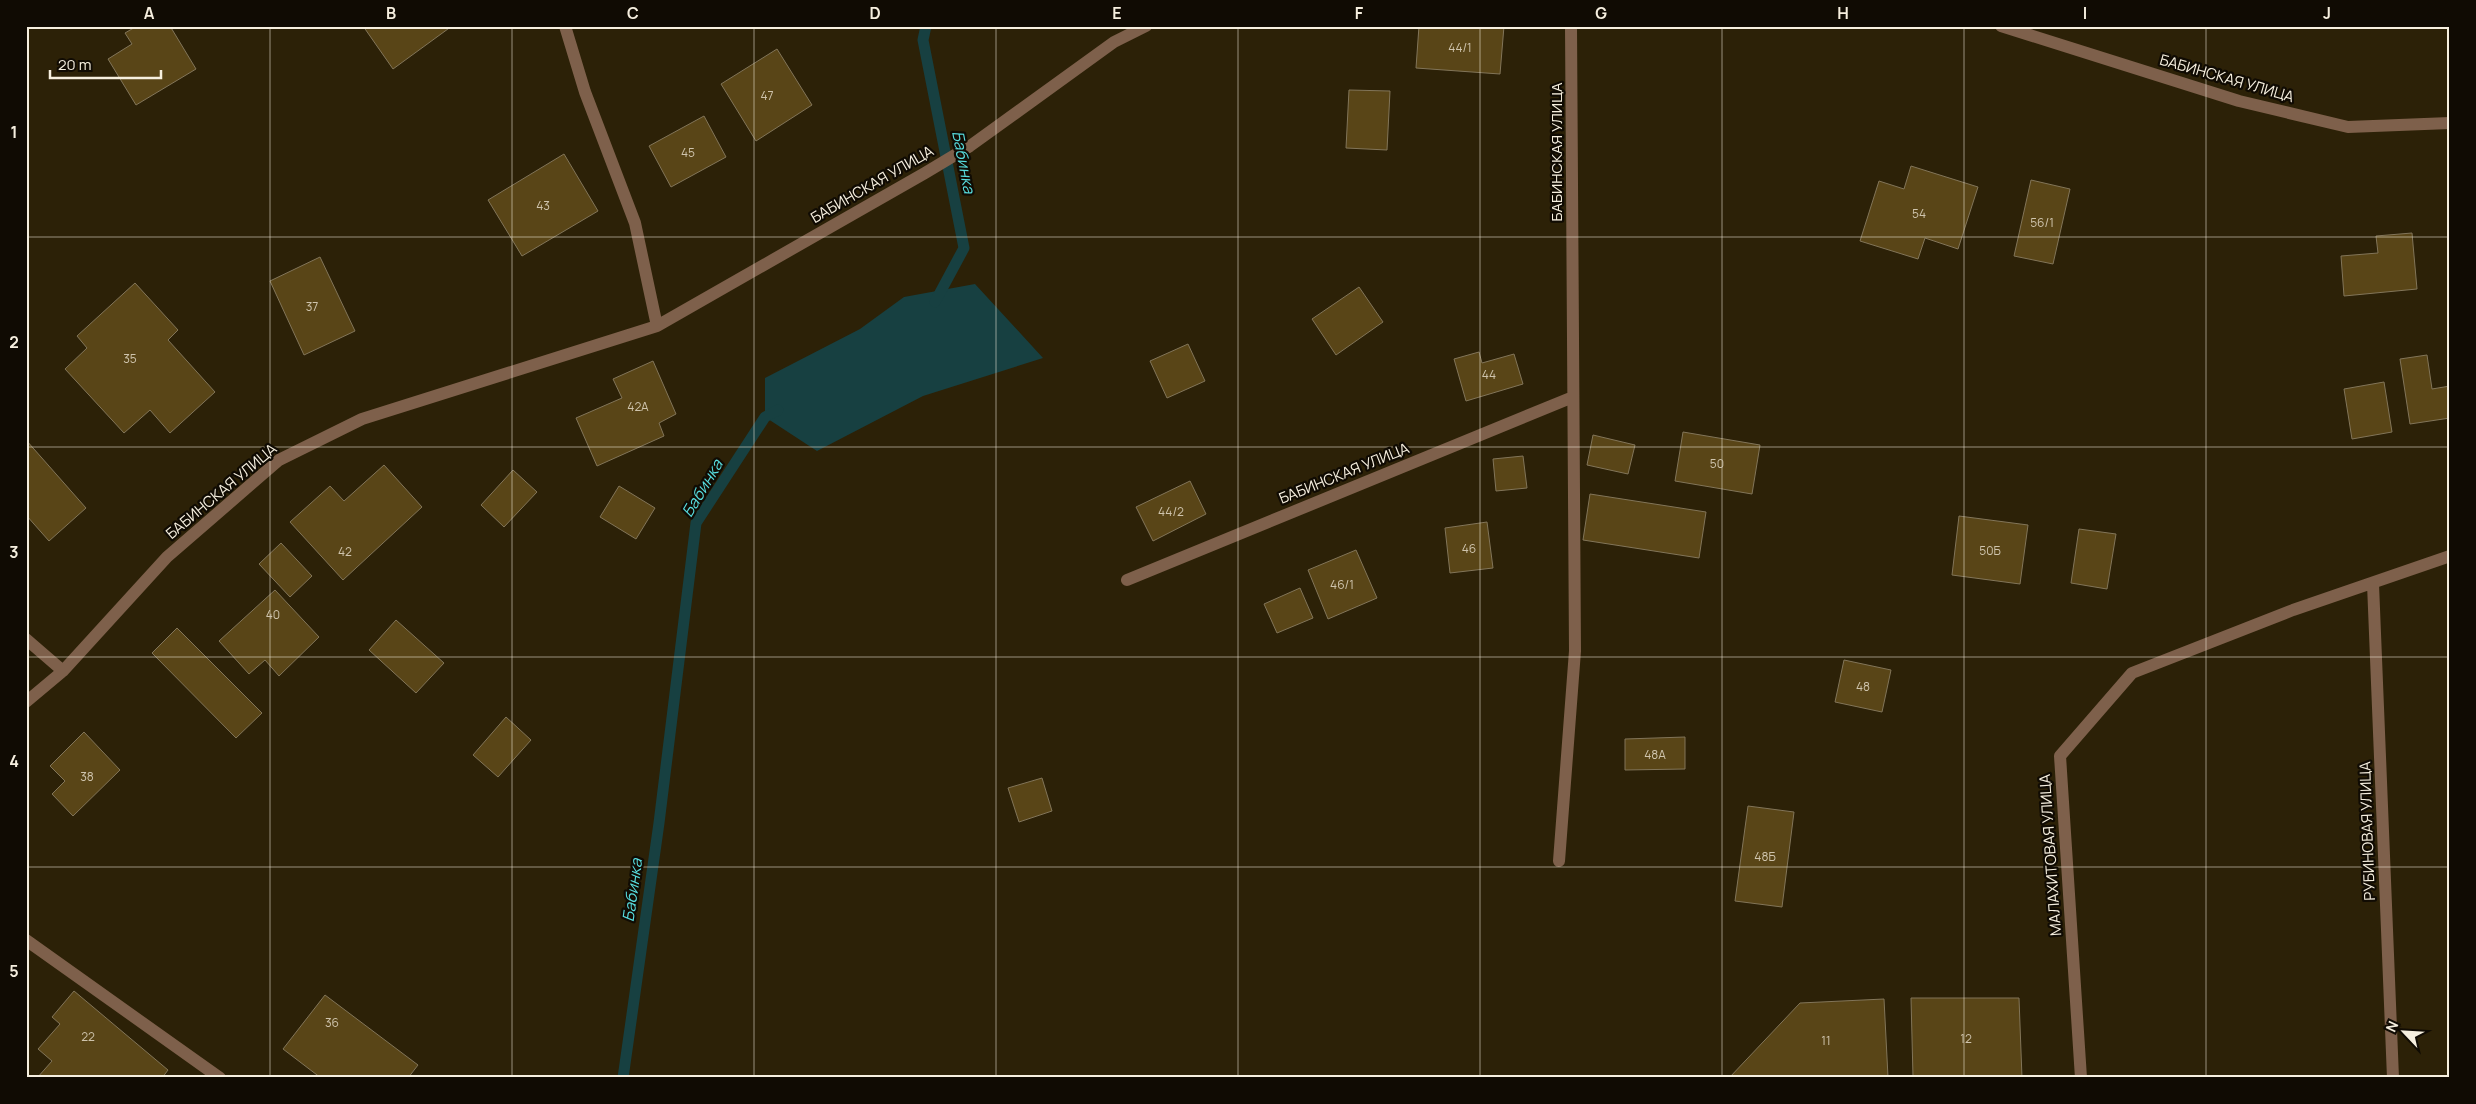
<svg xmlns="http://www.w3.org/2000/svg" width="2476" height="1104" font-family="Manrope,sans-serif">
  <rect width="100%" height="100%" fill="#2c2107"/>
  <path fill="#174041" d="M975 284 1043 358 923 396 817 451 765 417V378L860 329 904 297Z"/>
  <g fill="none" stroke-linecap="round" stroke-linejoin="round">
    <path stroke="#174041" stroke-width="11" d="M926 26 923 40 964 248 935 302
      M623 1078 659 823 696 523 765 417 778 410"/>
  </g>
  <path fill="#594517" stroke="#827559" d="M137 26H170L196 69 136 105 108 59 132 44 125 33Z
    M363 26H452L393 69Z
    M1419 26H1504L1500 74 1416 68Z
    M777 49 812 105 756 141 721 84Z
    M1349 90 1390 91 1387 150 1346 148Z
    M704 116 726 157 671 187 649 146Z
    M564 154 598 211 522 256 488 200Z
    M1911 166 1978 187 1958 249 1925 238 1918 259 1860 241 1879 181 1904 189Z
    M2031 180 2070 189 2053 264 2014 256Z
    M2412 233 2417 289 2344 296 2341 256 2378 253 2376 236Z
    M320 257 355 331 304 355 270 281Z
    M135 283 178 330 168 340 215 392 170 433 150 410 124 433 65 369 87 348 77 336Z
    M1359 287 1383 322 1336 355 1312 319Z
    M1188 344 1205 381 1167 398 1150 361Z
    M1479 352 1482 363 1514 354 1523 384 1466 401 1454 359Z
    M2427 355 2432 389 2450 386V418L2410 424 2400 359Z
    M653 361 676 414 659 423 664 436 597 466 576 418 622 398 613 379Z
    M2384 382 2392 432 2352 439 2344 389Z
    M1683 432 1760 445 1752 494 1675 481Z
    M1593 435 1635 445 1628 474 1587 465Z
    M26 440 86 508 49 541 26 515Z
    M1523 456 1527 488 1496 491 1493 459Z
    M384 465 422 507 343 580 290 522 330 486 344 501Z
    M513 470 537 492 504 527 481 505Z
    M1190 481 1206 514 1153 541 1136 507Z
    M619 486 655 508 636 539 600 517Z
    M1590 494 1706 512 1699 558 1583 540Z
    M1959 516 2028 525 2020 584 1952 575Z
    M1487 522 1493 568 1450 573 1445 528Z
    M2079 529 2116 534 2107 589 2071 583Z
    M281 543 312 576 290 597 259 564Z
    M1356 550 1377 598 1328 619 1308 570Z
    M1300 588 1313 618 1277 633 1264 604Z
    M275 590 319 637 279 676 265 660 249 674 219 641Z
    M396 620 444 663 416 693 369 650Z
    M177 628 262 713 236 738 152 653Z
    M1844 660 1891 670 1882 712 1835 702Z
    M506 717 531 740 498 777 473 755Z
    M84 732 120 770 73 816 52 794 65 781 50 766Z
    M1685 737V769L1625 770V739Z
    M1042 778 1052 811 1019 822 1008 788Z
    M1748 806 1794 812 1782 907 1735 901Z
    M74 991 168 1070 162 1078H37L52 1061 38 1049 60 1024 52 1017Z
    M325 995 418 1065 408 1078H321L283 1049Z
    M1911 998H2019L2022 1078 1913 1077Z
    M1884 999 1888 1077 1729 1078 1800 1003Z"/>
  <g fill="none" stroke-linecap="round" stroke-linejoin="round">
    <path stroke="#7e604b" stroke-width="12" d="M565 26 585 92 635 223 657 326
      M2001 26 2239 101 2348 127 2450 123
      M1127 580 1573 397
      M2373 584 2393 1078
      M26 639 63 671
      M26 702 63 671 167 557 279 460 362 419 657 326 925 173 970 146 1114 42 1146 26
      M1559 861 1575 651 1571 26
      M26 940 220 1078
      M2081 1078 2060 756 2132 673 2293 610 2450 556"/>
  </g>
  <path fill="none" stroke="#f6efdf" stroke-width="1" stroke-opacity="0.55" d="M270 26V1078M512 26V1078M754 26V1078M996 26V1078M1238 26V1078M1480 26V1078M1722 26V1078M1964 26V1078M2206 26V1078M26 237H2450M26 447H2450M26 657H2450M26 867H2450"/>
  <g text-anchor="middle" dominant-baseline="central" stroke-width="4.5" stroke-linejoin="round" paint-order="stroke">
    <g font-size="12" fill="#cfc4ad">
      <text x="1460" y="47">44/1</text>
      <text x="767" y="95">47</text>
      <text x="688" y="152">45</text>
      <text x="543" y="205">43</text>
      <text x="1919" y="213">54</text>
      <text x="2042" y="222">56/1</text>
      <text x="312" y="306">37</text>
      <text x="130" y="358">35</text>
      <text x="1489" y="374">44</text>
      <text x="638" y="406">42А</text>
      <text x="1717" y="463">50</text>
      <text x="1171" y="511">44/2</text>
      <text x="1469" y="548">46</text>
      <text x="1990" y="550">50Б</text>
      <text x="345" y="551">42</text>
      <text x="1342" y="584">46/1</text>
      <text x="273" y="614">40</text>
      <text x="1863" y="686">48</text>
      <text x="1655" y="754">48А</text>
      <text x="87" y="776">38</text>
      <text x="1765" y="856">48Б</text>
      <text x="332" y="1022">36</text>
      <text x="88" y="1036">22</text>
      <text x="1966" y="1038">12</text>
      <text x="1826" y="1040">11</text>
    </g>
    <g font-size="15" fill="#f6efdf" stroke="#100b03">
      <text transform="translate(2227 78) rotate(16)">БАБИНСКАЯ УЛИЦА</text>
      <text transform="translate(1556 152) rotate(-90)">БАБИНСКАЯ УЛИЦА</text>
      <text transform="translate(872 184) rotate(-30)">БАБИНСКАЯ УЛИЦА</text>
      <text transform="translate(1344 473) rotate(-22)">БАБИНСКАЯ УЛИЦА</text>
      <text transform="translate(221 491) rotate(-40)">БАБИНСКАЯ УЛИЦА</text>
      <text transform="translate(2367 831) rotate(-92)">РУБИНОВАЯ УЛИЦА</text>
      <text transform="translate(2050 855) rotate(-94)">МАЛАХИТОВАЯ УЛИЦА</text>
    </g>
    <g font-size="16" font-style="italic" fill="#58dddf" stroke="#100b03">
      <text transform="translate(964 162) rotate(79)">Бабинка</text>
      <text transform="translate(702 488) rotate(-59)">Бабинка</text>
      <text transform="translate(632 890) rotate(-82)">Бабинка</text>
    </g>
  </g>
  <rect width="2476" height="1104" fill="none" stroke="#100b03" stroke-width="55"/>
  <g transform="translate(2404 1032) rotate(295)" stroke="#100b03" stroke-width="4" paint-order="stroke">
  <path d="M0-4L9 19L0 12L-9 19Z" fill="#f6efdf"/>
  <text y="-8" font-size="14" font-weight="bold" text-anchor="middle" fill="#f6efdf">N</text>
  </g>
  <path d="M50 70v8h111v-8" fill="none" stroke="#f6efdf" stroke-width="2.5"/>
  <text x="58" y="70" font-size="15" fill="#f6efdf" stroke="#100b03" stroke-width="4" paint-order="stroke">20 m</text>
  <rect x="28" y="28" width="2420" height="1048" fill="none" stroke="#f6efdf" stroke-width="2"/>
  <g font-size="16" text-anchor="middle" font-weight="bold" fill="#f6efdf">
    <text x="149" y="19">A</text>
    <text x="391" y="19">B</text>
    <text x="633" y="19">C</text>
    <text x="875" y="19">D</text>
    <text x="1117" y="19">E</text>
    <text x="1359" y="19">F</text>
    <text x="1601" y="19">G</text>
    <text x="1843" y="19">H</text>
    <text x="2085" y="19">I</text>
    <text x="2327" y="19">J</text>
    <text x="14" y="138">1</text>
    <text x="14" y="348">2</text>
    <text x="14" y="558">3</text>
    <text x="14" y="767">4</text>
    <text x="14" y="977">5</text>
  </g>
</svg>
